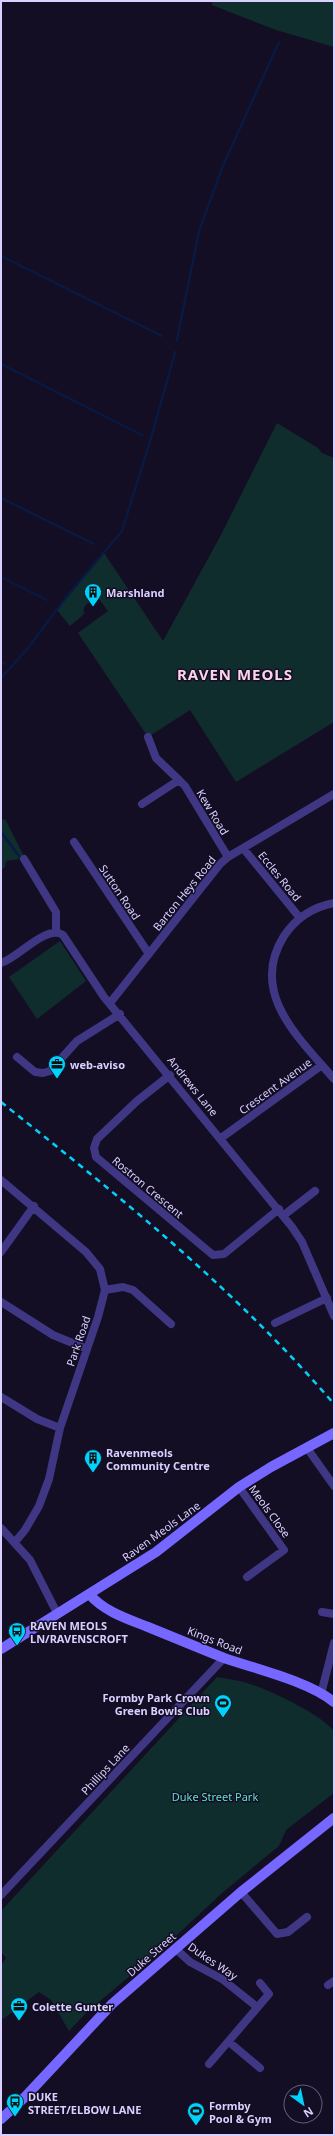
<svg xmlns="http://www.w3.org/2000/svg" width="335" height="2136" font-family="'Noto Sans',sans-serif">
  <rect width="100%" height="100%" fill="#130e24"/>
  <path fill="#102d2e" d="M212 1H334V47L276 30 212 5Z
    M277 423 318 448 322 453 334 458V722L236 782 190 710 148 737 78 633 108 611 98 598C90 602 82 604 84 614L70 626 57 610 104 553 163 641 222 533Z
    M5 819 25 858 6 861 5 867 1 870V820Z
    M60 941 86 981 37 1019 9 977Z
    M217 1677C227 1679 238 1680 247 1683 270 1690 320 1714 334 1731V1793L286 1830 279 1846 222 1893 163 1948 87 2012 69 2031 51 2000 39 1992 3 2019 1 2017V1965L6 1958 1 1952V1911Z"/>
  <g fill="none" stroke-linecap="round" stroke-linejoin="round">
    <path stroke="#081a42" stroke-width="2.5" d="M1 256 162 336
      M177 340 199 231 222 168 279 42
      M1 364 142 435
      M1 498 94 544
      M1 577 47 600
      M1 662 4 663
      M1 678 28 648 67 596 122 531 152 435 175 352
      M1 832 22 860"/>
    <path stroke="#3f3784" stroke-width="8" d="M148 737 156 758 179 780
      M142 804 179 780 185 786 228 857
      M74 842 149 954
      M243 848 300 918
      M24 859 56 912V932
      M334 903C313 907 296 918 284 936 248 993 300 1039 334 1079
      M1 963C18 958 46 924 63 935L104 997 292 1227 302 1242 334 1316
      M110 1003 220 864 228 857 334 794
      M17 1057 35 1072 43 1073 50 1071 77 1041 120 1014
      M170 1075 137 1101 97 1139 94 1148 96 1157 213 1255 224 1254 279 1209
      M221 1138 322 1065
      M1 1180 86 1252 100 1269 105 1290 98 1317 60 1428 49 1479 39 1506 25 1530 15 1542
      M284 1215 315 1191
      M1 1252 34 1206
      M105 1290 123 1287 133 1290 171 1324
      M1 1302 53 1335 87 1349
      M275 1323 327 1298
      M1 1397 37 1419 60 1428
      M307 1448 334 1486
      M239 1487 284 1550 247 1577
      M1 1528 30 1560 57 1613
      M322 1612 334 1614
      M321 1694 334 1643
      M241 1892 277 1934 288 1932 307 1917
      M1 1895 224 1658
      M176 1949 190 1962 222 1979 257 2007
      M328 1985 334 1981
      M229 2042 260 2068
      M209 2064 269 1994 260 1983"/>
    <path stroke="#7567ff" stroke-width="10" d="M90 1595C105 1612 128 1619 148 1627 173 1637 199 1648 224 1658 256 1669 308 1681 334 1702
      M1 1649 156 1552 239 1487 271 1467 334 1433
      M1 2119 25 2097 112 2004 241 1892 334 1818"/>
    <path stroke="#00d3fb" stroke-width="2.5" stroke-dasharray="6 5" stroke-linecap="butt" d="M1 1102C119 1196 235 1289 334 1404"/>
  </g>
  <defs>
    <g id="building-pin" transform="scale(0.9)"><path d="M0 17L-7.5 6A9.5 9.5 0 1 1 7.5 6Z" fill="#00d3fb" stroke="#130e24"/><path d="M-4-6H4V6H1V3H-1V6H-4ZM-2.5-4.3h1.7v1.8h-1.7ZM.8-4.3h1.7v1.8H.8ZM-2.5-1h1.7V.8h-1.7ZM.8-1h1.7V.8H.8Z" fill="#111"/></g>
    <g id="office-pin" transform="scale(0.9)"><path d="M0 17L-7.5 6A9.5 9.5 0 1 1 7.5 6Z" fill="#00d3fb" stroke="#130e24"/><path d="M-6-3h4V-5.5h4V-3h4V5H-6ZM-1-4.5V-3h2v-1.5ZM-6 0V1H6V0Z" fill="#111"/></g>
    <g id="bus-pin" transform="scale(0.9)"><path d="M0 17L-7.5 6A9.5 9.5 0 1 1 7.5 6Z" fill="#00d3fb" stroke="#130e24"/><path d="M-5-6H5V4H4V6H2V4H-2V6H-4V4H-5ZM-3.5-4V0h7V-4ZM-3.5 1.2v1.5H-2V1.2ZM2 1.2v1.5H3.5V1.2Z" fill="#111"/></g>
    <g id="stadium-pin" transform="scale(0.9)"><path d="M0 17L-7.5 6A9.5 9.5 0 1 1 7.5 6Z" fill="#00d3fb" stroke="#130e24"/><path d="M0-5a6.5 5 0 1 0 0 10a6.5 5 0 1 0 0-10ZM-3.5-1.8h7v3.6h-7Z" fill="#111"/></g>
  </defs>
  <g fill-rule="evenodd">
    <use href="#building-pin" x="93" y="592"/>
    <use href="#office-pin" x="57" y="1064"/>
    <use href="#building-pin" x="93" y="1458"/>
    <use href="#bus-pin" x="17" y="1631"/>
    <use href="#stadium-pin" x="223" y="1703"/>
    <use href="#office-pin" x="19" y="2006"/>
    <use href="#bus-pin" x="15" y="2102"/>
    <use href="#stadium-pin" x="196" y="2111"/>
  </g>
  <g text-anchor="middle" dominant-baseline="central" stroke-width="3" stroke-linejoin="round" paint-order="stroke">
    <g font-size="11" font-weight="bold" fill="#d9d0ff" stroke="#130e24" text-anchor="start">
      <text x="106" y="592">Marshland</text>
      <text x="70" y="1064">web-aviso</text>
      <text x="106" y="1452">Ravenmeols<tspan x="106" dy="13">Community Centre</tspan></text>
      <text x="30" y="1625">RAVEN MEOLS<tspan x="30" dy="13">LN/RAVENSCROFT</tspan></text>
      <text x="210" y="1697" text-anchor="end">Formby Park Crown<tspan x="210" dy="13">Green Bowls Club</tspan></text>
      <text x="32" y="2006">Colette Gunter</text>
      <text x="28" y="2096">DUKE<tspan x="28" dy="13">STREET/ELBOW LANE</tspan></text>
      <text x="209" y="2105">Formby<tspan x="209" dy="13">Pool &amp; Gym</tspan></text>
    </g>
    <g font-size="11" fill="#d9d0ff" stroke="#130e24">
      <text transform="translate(213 812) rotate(59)">Kew Road</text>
      <text transform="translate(280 876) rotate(51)">Eccles Road</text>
      <text transform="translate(120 892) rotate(56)">Sutton Road</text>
      <text transform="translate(184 893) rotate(-51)">Barton Heys Road</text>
      <text transform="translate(193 1086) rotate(51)">Andrews Lane</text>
      <text transform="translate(275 1086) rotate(-36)">Crescent Avenue</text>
      <text transform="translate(148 1187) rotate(40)">Rostron Crescent</text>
      <text transform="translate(78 1341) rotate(-71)">Park Road</text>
      <text transform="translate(270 1511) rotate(54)">Meols Close</text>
      <text transform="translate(161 1531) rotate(-36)">Raven Meols Lane</text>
      <text transform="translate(215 1640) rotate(21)">Kings Road</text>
      <text transform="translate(105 1769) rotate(-47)">Phillips Lane</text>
      <text transform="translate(151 1954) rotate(-41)">Duke Street</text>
      <text transform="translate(213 1961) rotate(34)">Dukes Way</text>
    </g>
    <g font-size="11" fill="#59e3c9" stroke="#130e24">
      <text x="215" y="1796">Duke Street Park</text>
    </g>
    <g font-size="15" font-weight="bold" letter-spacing="1" fill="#ffd2ec" stroke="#130e24">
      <text x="235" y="674">RAVEN MEOLS</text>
    </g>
  </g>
  <rect width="335" height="2136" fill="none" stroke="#d9d0ff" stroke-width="4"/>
  <g transform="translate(303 2104) rotate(147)"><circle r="19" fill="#130e24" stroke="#625c7c"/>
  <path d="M0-3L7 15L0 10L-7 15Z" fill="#00d3fb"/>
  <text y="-6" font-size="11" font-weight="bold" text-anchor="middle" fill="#d9d0ff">N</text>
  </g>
</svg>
